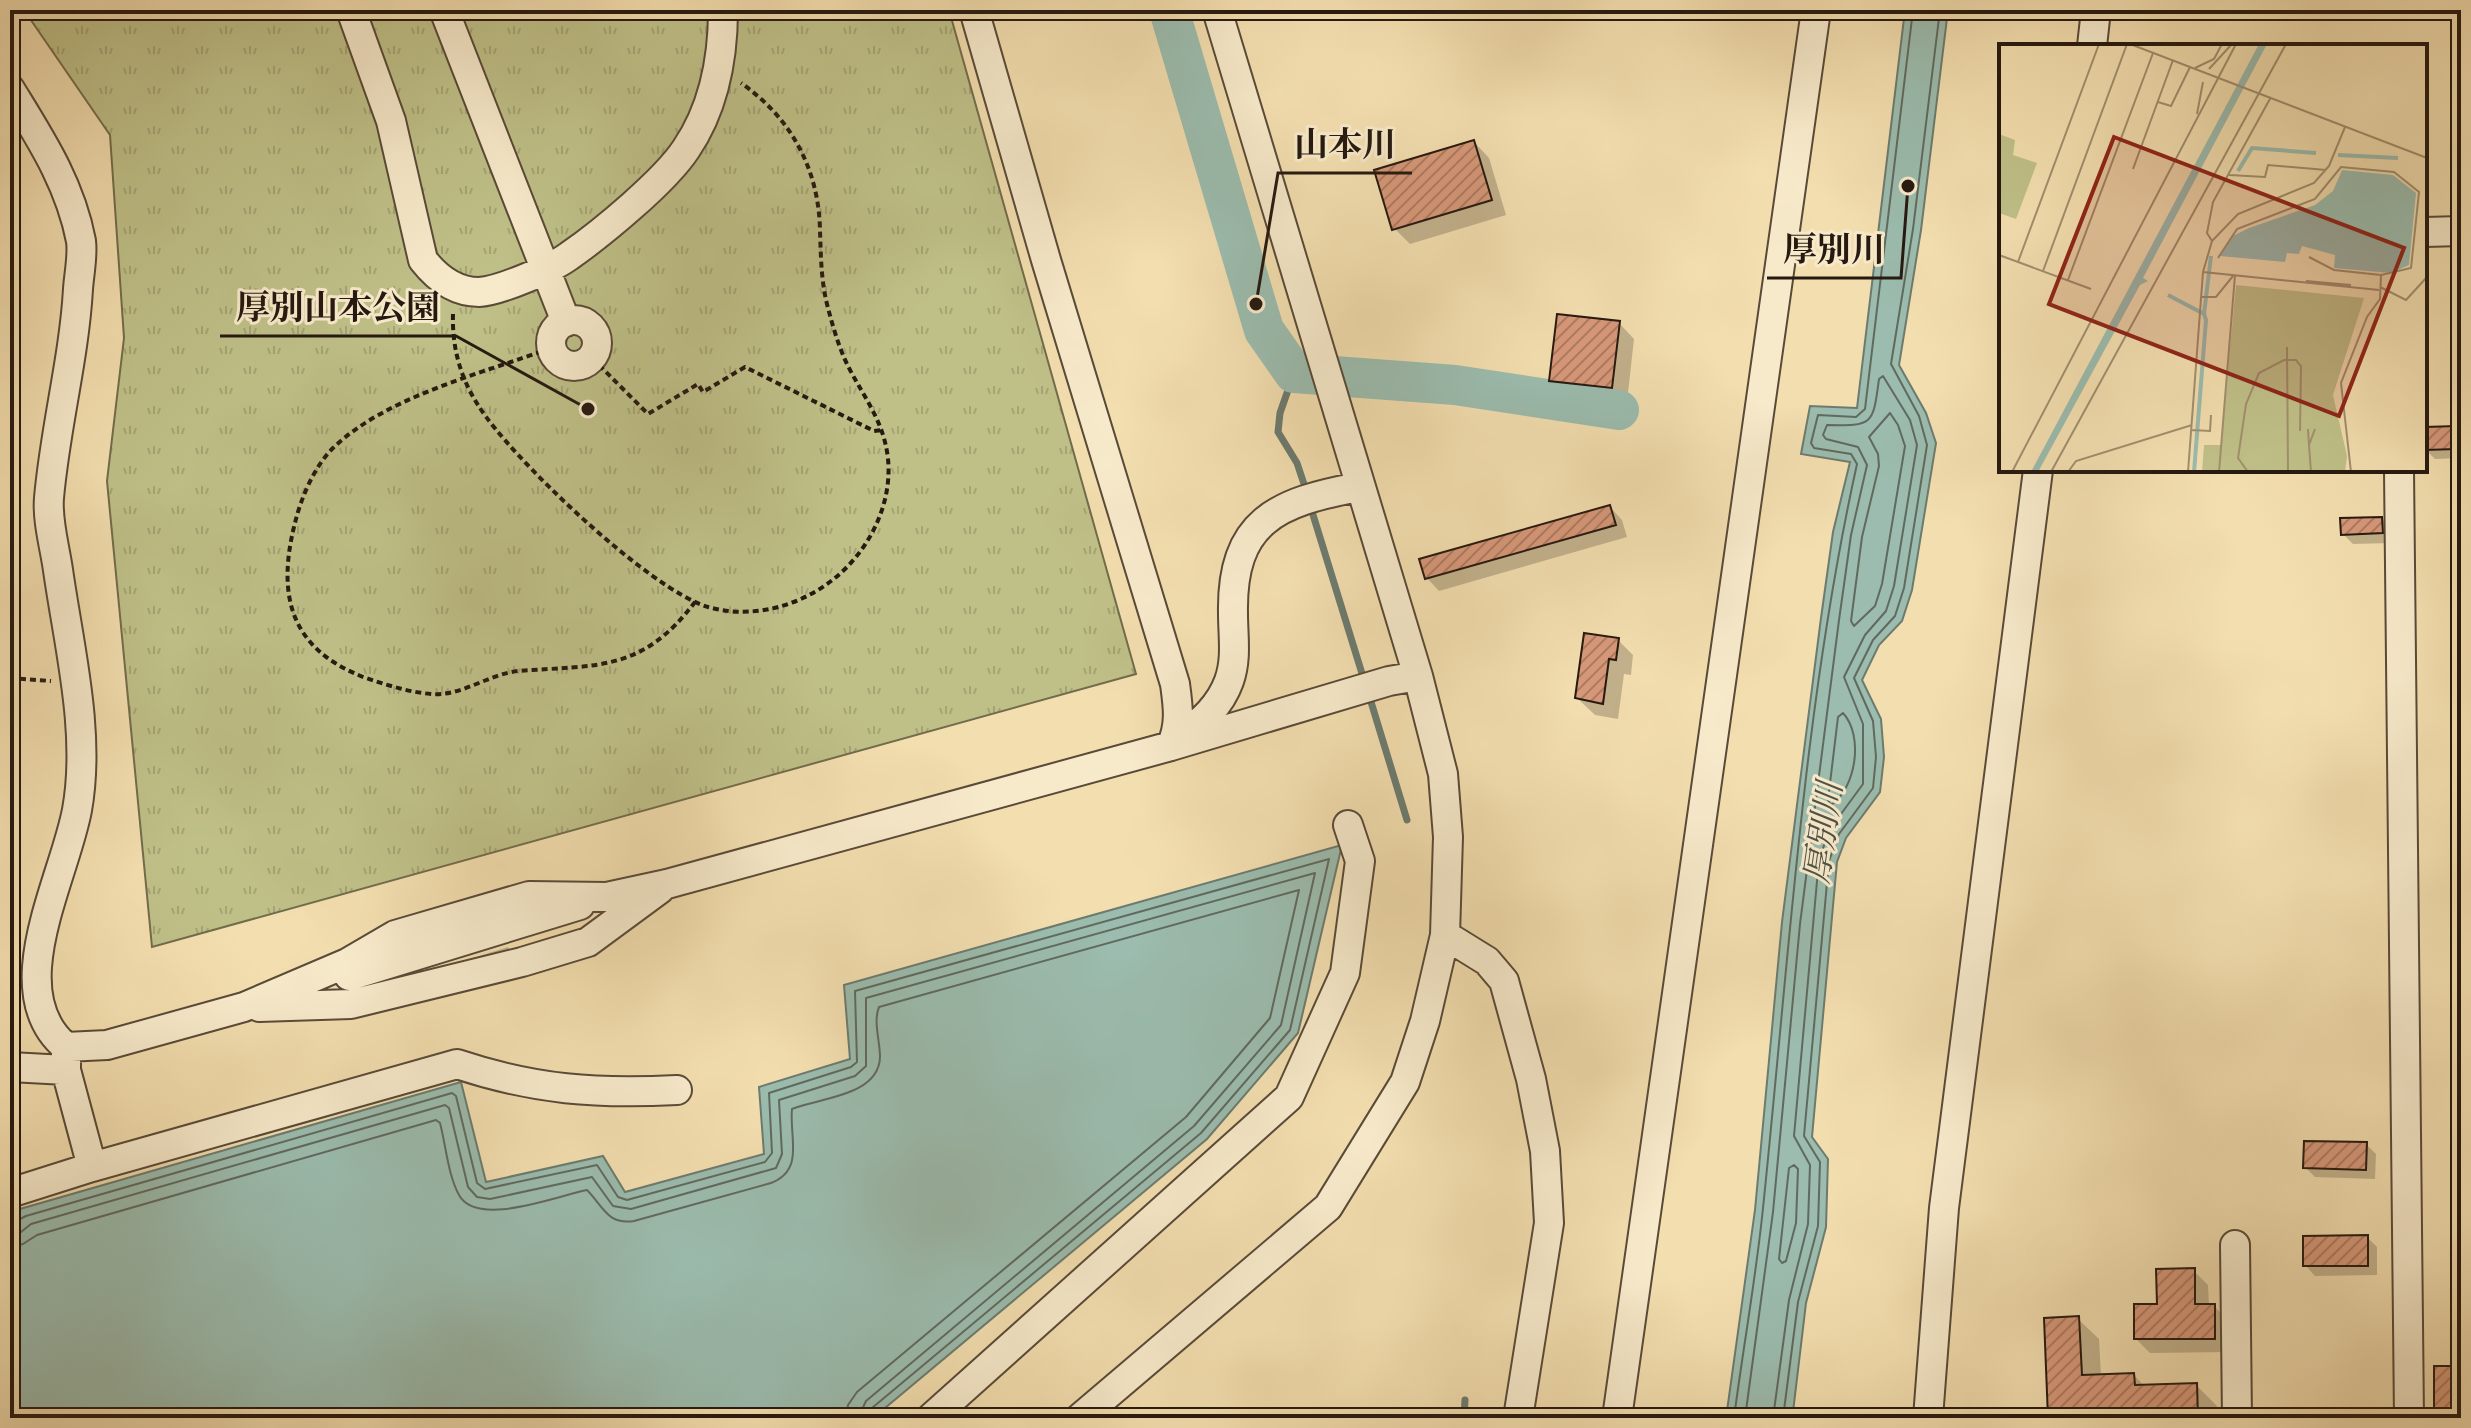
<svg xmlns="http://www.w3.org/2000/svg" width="2471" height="1428" font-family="'IM FELL English','Noto Serif JP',serif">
  <defs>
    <pattern id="park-tufts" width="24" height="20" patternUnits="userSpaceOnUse" patternTransform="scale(2)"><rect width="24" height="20" fill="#bfc088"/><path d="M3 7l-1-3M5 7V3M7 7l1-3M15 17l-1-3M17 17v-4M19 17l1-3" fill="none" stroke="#a4a474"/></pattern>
    <pattern id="building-hatch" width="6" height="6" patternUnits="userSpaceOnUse" patternTransform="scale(2)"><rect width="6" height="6" fill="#d79879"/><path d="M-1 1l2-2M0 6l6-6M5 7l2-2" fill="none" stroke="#ae7b62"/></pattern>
  </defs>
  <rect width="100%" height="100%" fill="#f3deaf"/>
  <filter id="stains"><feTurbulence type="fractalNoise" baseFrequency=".0025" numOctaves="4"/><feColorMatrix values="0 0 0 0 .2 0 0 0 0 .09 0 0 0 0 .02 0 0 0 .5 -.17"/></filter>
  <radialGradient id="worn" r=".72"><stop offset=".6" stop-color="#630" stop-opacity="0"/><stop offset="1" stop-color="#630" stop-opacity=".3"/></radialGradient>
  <path fill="url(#park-tufts)" stroke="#726c4c" stroke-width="2" d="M24 10H949L1136 674 152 947 107 481 124 338 110 135Z"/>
  <path fill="#9bbcae" stroke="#6c7b6f" stroke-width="2" d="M1905 10H1948L1921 230 1899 365 1926 413 1936 443 1912 590 1902 621 1879 645 1862 680 1881 719 1884 757 1880 792 1846 838 1837 862 1812 1137 1828 1159 1826 1227 1806 1303 1793 1412 1789 1418H1726L1755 1210 1782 922 1821 618 1833 532 1850 462 1801 454 1810 406 1857 408Z
    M1342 845 1298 1033 1207 1139 873 1418H10V1219L20 1209 461 1082 486 1182 603 1156 625 1192 764 1154 759 1087 850 1059 844 985Z"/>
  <path fill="#0003" d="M1474 142 1489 158 1506 215 1410 244 1394 228Z
    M1619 323 1634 339 1627 402 1567 396 1551 380Z
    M2455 428 2461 434V458L2435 459 2425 449V429Z
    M1610 507 1622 520 1627 537 1439 591 1427 578Z
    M2382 519 2392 529V543L2353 544 2343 534Z
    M1586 635 1618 640 1633 655 1631 675 1624 674 1618 719 1595 715 1579 700Z
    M508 947 512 952 465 963 463 961Z
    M2366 1144 2376 1154 2375 1179 2315 1177 2305 1167Z
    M2367 1237 2377 1247V1275L2315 1276 2305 1265Z
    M2194 1271 2208 1285 2209 1306H2214L2228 1320V1352L2150 1353 2136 1339Z
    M2457 1282H2461V1317L2456 1312Z
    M2078 1319 2099 1339 2101 1376 2134 1375 2145 1387 2196 1385 2217 1406V1418H2050Z
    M2377 1410 2385 1418H2345V1411Z"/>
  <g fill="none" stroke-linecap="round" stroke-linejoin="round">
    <path stroke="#606a5f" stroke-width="2" d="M1890 413 1898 425 1905 446 1882 584 1875 606 1854 626 1851 621 1862 537 1879 466 1878 454 1869 437Z
      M1843 713C1864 736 1856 788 1831 805L1828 800 1838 717Z
      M1794 1165 1798 1169 1796 1223 1786 1261 1782 1263 1779 1259 1789 1168Z
      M10 1224 26 1216 452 1093 456 1096 477 1183 485 1189 597 1165 618 1197 627 1200 765 1162 772 1153 769 1093 851 1067 857 1062 855 991 1329 859 1290 1030 1201 1133 872 1408 869 1418
      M10 1234 21 1232 31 1224 445 1105 449 1108 468 1187 477 1197 490 1199 592 1177 613 1206 631 1209 776 1168 782 1154 779 1100 855 1076 866 1066V998L1315 873 1281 1025 1194 1126 866 1401 858 1418
      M10 1246 23 1244 37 1235 436 1120 440 1123C446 1146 448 1175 459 1195 477 1228 557 1196 587 1190 603 1206 607 1225 634 1221L771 1183C805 1170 789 1137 792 1109 819 1098 879 1096 880 1057 880 1041 873 1021 879 1007L1299 890 1270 1018 1186 1117 857 1392 848 1405 846 1418
      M1734 1418C1743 1348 1756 1278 1763 1208 1789 960 1803 708 1857 464L1851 454 1814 448 1811 443 1818 415 1856 417 1865 409 1913 10
      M1745 1418 1773 1212 1800 924 1839 620 1851 535 1867 465 1858 447 1826 439 1823 435 1827 425C1873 426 1873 425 1879 379L1883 376 1910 420 1917 445 1894 586 1886 611 1865 635 1844 677 1863 724V784L1830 829 1819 859 1794 1136 1810 1165 1808 1224 1789 1300 1773 1418
      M1783 1418 1798 1302 1818 1226 1820 1162 1804 1136 1829 861 1839 834 1873 788 1876 757 1873 721 1854 678 1873 640 1895 616 1904 588 1927 445 1919 416 1891 364 1913 229 1940 10"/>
    <path stroke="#6c7b6f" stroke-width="7" d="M1294 373 1280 413 1278 432 1297 463 1307 493
      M1310 505 1364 680
      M1368 692 1407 820
      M1464 1418 1465 1400"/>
    <path stroke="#9bbcae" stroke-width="40" d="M1169 10 1264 330 1294 373 1455 385 1619 410"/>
  </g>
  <path fill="url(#building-hatch)" stroke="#261910" stroke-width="2" d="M1474 140 1492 200 1392 230 1374 170Z
    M1557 314 1620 321 1612 388 1549 381Z
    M2456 426V449L2425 450V427Z
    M1610 505 1616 525 1425 579 1419 559Z
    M2382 517 2383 533 2341 535 2340 518Z
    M1584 633 1619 638 1616 660 1609 659 1603 704 1575 698Z
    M2304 1141 2367 1142 2366 1170 2303 1168Z
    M2368 1235V1266H2303V1236Z
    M2195 1268V1304H2215V1339H2134V1304H2157L2156 1269Z
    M2079 1316 2082 1375 2134 1373 2135 1385 2197 1383 2198 1418H2048L2044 1318Z
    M2434 1366H2461V1418H2434Z"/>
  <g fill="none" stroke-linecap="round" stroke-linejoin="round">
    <g stroke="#594a38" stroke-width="32">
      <path id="minor" d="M351 10 391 121 423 260C437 278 456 292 479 292 500 291 553 268 569 256 602 233 665 181 686 149 714 108 723 59 723 10
        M444 10 566 322
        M974 10 1046 260 1175 684C1178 706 1181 725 1171 746
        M2092 46 2096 10
        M10 89C40 138 70 183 81 241 83 256 79 274 78 289 74 359 55 428 49 498 47 521 55 548 58 570 69 647 91 733 77 810 64 880 0 992 66 1047L107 1045 244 1007 347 963 395 935 529 896 607 897 667 884 1171 746 1389 681 1418 676
        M2425 232 2461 231
        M551 343a23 23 0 1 1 46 0a23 23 0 1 1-46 0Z
        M2399 470 2409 1418
        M1182 737C1202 721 1220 706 1229 681 1237 659 1233 636 1233 614 1231 521 1277 502 1359 487
        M1445 935 1487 961 1504 981 1531 1079 1545 1151 1549 1223 1518 1418
        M349 976 580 905
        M259 1007 351 1004 522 962 588 942 660 889
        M10 1067 66 1070
        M92 1167 457 1064C535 1090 596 1094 677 1090
        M10 1193 92 1167 66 1070V1047
        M2235 1245 2237 1418
        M931 1418 1289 1097 1345 973 1360 861 1348 825
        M1080 1418 1328 1207 1405 1082 1425 1021 1445 935 1448 837 1443 774 1418 676 1217 10
        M1617 1418 1816 10
        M1928 1418 1944 1208 2038 470"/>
    </g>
    <path stroke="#261910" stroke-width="4" stroke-dasharray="6 4" stroke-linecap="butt" d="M453 314C452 347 460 377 478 405 510 457 650 590 708 607 757 621 811 603 846 568 874 540 892 499 888 459 884 421 864 398 848 366 839 348 833 327 828 308 821 282 821 258 820 231 819 169 791 118 741 83
      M551 348C481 374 387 396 333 448 314 467 301 498 295 523 276 597 291 650 366 678 387 685 408 692 431 694 460 697 489 674 518 671 598 665 642 672 695 602
      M592 358 648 414 698 384 703 392 745 367 874 431 882 430
      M10 678 51 681"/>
    <use href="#minor" stroke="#f7eacb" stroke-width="28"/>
  </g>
  <g text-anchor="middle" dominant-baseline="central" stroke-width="6" stroke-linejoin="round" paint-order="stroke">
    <g font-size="34" font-style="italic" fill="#4f5247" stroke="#f7eacb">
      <text transform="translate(1825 833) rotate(-82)">厚別川</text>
    </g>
  </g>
  <g transform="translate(1999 44)">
    <rect width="428" height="428" fill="#f3deaf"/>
    <path d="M237 241 365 254 334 351 348 412 346 428H203L205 401H222Z" fill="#bfc088"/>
    <path d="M0 90 16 96 14 111 38 119 17 175 0 169Z" fill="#bfc088"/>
    <path d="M260 0H268L144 234 149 237 141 241 39 428H32ZM343 126 394 131 417 149 410 221 392 229 335 224 336 211 303 202 300 210 288 209 286 218 221 212 234 192 250 184 316 161 334 147Z" fill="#9bbcae"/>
    <path fill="none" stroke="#9bbcae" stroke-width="4" d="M339 111 399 114M239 127 253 104 317 109M169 251 205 270 207 276 195 428M205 270 212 212"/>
    <path fill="none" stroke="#a18f6f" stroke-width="2" d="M131 0 428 114M196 24 215 15 223 0M210 25 233 0M159 58 172 62 191 23M198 70 204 38M134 125 174 16M230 131 266 133 269 121 327 126M213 197 208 189 214 158 272 53M0 211 92 245M310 213 335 226 382 231M219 214 238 185 316 155 342 123 395 128 420 148 412 224 382 231 381 255 368 273 342 339 352 428M19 218 100 0M44 227 128 0M204 228 380 246M69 236 154 9M307 237 352 241M381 243 407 256 428 233M203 253H217L234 232M288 308V303L289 428M309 385 310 401 316 385M193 386 211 387 212 371M310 401 312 428M13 428 237 0M52 428 287 0M69 428 77 417 193 381M189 428 204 228 213 197 239 170 315 139 330 122 346 83M220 428 236 231M249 428 239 414 247 360 260 329 285 316H297L302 322 301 387"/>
    <path fill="#8f2418" fill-opacity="0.15" stroke="#8f2418" stroke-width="4" d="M115 93 405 204 340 372 50 260Z"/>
    <rect width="428" height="428" fill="none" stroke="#261910" stroke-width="4"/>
  </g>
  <path fill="none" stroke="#261910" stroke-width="3" d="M1256 304L1278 173H1412M1908 186L1901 278H1767M588 409L456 336H220"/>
  <g fill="#261910" stroke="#f7eacb" stroke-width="3">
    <circle cx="1256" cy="304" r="8"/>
    <circle cx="1908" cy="186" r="8"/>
    <circle cx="588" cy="409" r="8"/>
  </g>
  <g font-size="34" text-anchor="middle" font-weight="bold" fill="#261910" stroke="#f7eacb" stroke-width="6" stroke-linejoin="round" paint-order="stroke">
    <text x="1345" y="156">山本川</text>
    <text x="1834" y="261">厚別川</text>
    <text x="338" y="319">厚別山本公園</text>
  </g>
  <rect width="2471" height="1428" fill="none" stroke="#f3deaf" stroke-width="40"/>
  <rect x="12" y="12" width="2447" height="1404" fill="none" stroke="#261910" stroke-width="4"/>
  <rect x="20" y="20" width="2431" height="1388" fill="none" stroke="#261910" stroke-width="2"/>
  <rect width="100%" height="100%" filter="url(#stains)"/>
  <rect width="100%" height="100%" fill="url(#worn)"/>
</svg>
